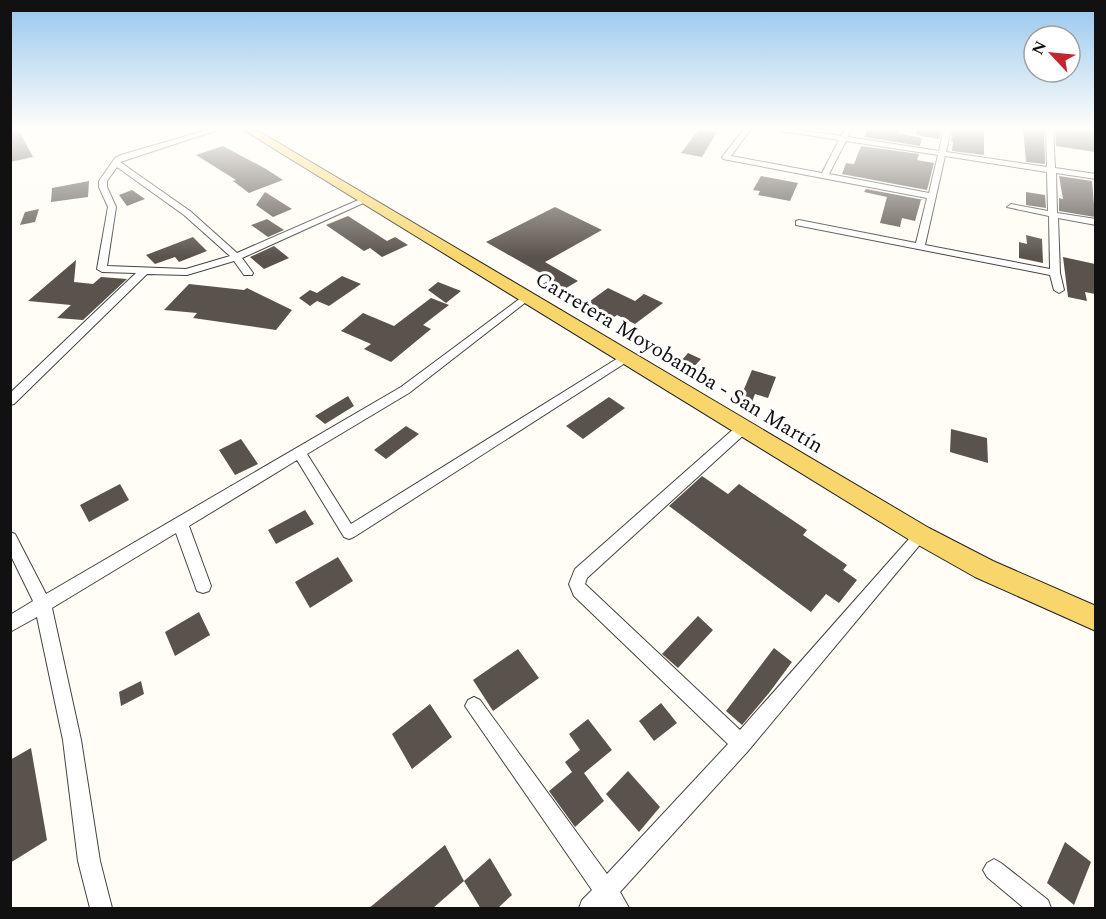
<svg xmlns="http://www.w3.org/2000/svg" width="1106" height="919" font-family="Spectral,serif">
  <rect width="100%" height="100%" fill="#fffdf5"/>
  <path fill="#5a524d" d="M10 129H18L33 157 10 162Z
    M699 129 717 132 702 157 681 153Z
    M867 129H898L897 133 922 138 920 146 864 137Z
    M917 129H942L939 139 916 135Z
    M953 129H984V155L952 151 953 142 951 141Z
    M1023 129H1044L1045 164 1026 162Z
    M1055 129 1095 131V152L1056 146Z
    M223 146 266 169 283 180 249 193 233 181 236 180 196 155Z
    M861 146 919 154 917 160 934 163 927 190 842 174 846 163 854 164Z
    M761 176 798 183 790 201 758 195 760 191 753 190Z
    M1059 176 1092 181 1095 217 1059 211V198L1063 199Z
    M89 181 88 197 51 202 52 188Z
    M866 189 924 200H921L915 221 902 218 900 227 880 223 887 197 864 192Z
    M132 190 145 199 127 206 119 195Z
    M265 192 292 209 273 217 256 205Z
    M1026 192 1045 195 1046 208 1026 205Z
    M555 207 602 230 545 262 578 281 556 294 541 285 551 279 486 242Z
    M39 209 35 222 20 225 25 212Z
    M348 216 387 241 395 237 408 245 382 257 370 248 364 251 326 225Z
    M267 219 284 230 268 237 251 225Z
    M1026 235 1042 239 1043 263 1019 258V242L1027 244Z
    M193 237 207 251 179 262 175 257 155 264 146 255Z
    M274 246 289 258 264 269 250 257Z
    M1063 257 1095 264V294L1085 292 1087 301 1068 297Z
    M76 260 74 282 93 284 101 277 127 279 83 320 57 318 71 305 28 301Z
    M342 276 361 284 329 306 317 301 310 306 299 298 310 290 317 293Z
    M438 282 461 291 446 303 428 290Z
    M189 284 244 290 247 288 292 310 276 330 193 318 197 313 164 310Z
    M608 288 635 301 644 294 663 303 635 324 617 315 606 323 579 309Z
    M431 298 449 305 423 325 431 329 391 362 364 349 371 344 341 331 363 313 394 326Z
    M688 353 701 359 688 373 676 367Z
    M752 370 776 377 768 398 755 394 749 410 737 406Z
    M348 396 354 406 325 424 315 416Z
    M609 397 625 408 583 439 566 426Z
    M406 426 419 434 386 459 374 450Z
    M951 429 987 438 988 463 950 452Z
    M241 439 258 464 235 475 219 450Z
    M702 476 728 494 739 484 807 530 803 535 847 565 843 570 857 580 839 603 826 594 811 612 669 506Z
    M120 484 129 500 89 522 80 505Z
    M305 510 314 524 276 544 268 530Z
    M338 557 353 581 310 608 295 582Z
    M199 612 210 635 175 656 165 632Z
    M698 616 713 630 678 668 662 654Z
    M774 648 792 662 769 693 742 725 726 711Z
    M518 649 539 678 493 711 473 680Z
    M141 681 144 694 121 706 119 692Z
    M661 703 677 723 654 741 639 721Z
    M430 704 452 737 412 769 392 734Z
    M588 719 612 750 584 773 604 801 575 827 549 791 572 772 565 762 580 750 569 734Z
    M31 748 47 840 10 863V760Z
    M628 771 660 807 639 832 606 794Z
    M1065 842 1091 862 1074 905 1047 883Z
    M445 845 464 881 432 909H368Z
    M490 858 512 895 497 909H481L464 881Z"/>
  <g fill="none" stroke-linecap="round" stroke-linejoin="round">
    <g stroke="#444" stroke-width="2">
      <path id="minor" d="M210 129H221L120 162 190 211 237 253 363 198 370 200 242 258 253 273 252 275H244L234 261 187 275 147 274 14 404 10 405V393L136 273 102 272 97 269 108 207 99 187V181L115 158 121 155ZM117 167 184 215 230 256 186 269 107 266 116 207 107 187V181Z
        M744 129H751L731 156 822 173 839 140 781 131 778 129H793L841 136 845 129H851L848 137 939 151 944 129H951L946 152 1047 167 1046 129H1053L1055 168 1096 174V179L1056 173 1057 213 1096 219V225L1058 218 1060 273 1064 290 1059 293 1054 290 1050 275 796 225V221L799 220 916 243 927 198 723 159 722 157ZM846 141 938 155 929 193 829 174ZM945 156 1047 172 1048 211 1011 204 1007 207 1049 216 1050 269 925 245Z
        M526 294 530 295V299L409 393 307 454 351 524 623 355H631L633 358 354 537 349 539 344 537 297 460 189 526 211 586 209 591 203 593 197 591 176 533 52 608 81 740 100 861 112 908H90L78 861 63 740 37 617 10 632V615L33 601 10 554V532L15 534 46 594 401 387Z
        M742 424 748 429 747 432 587 578 585 584 740 730 916 531 921 529 926 531 928 535 748 751 620 892 629 908H579L582 900 592 890 465 706 468 700 474 697 480 700 607 874 728 744 574 596 569 584 575 569 737 426Z
        M994 859 1001 863 1048 900 1051 908H1024L987 877 983 870 987 863Z"/>
    </g>
    <g stroke="#222" stroke-width="2">
      <path id="primary" d="M242 129H255L929 528 993 561 1096 606V631L975 577 913 542Z"/>
    </g>
    <use href="#minor" fill="#fff" fill-rule="evenodd"/>
    <use href="#primary" fill="#f9d66b" fill-rule="evenodd"/>
  </g>
  <linearGradient id="sky" x2="0" y2="1"><stop stop-color="#95c6ee"/><stop offset="0.5" stop-color="#fffefa"/><stop offset="1" stop-color="#fffefa" stop-opacity="0"/></linearGradient>
  <rect width="1106" height="257" fill="url(#sky)"/>
  <g text-anchor="middle" dominant-baseline="central" stroke-width="6" stroke-linejoin="round" paint-order="stroke">
    <g font-size="21" fill="#111" stroke="#fff">
      <text transform="translate(679 363) rotate(31)">Carretera Moyobamba - San Martín</text>
    </g>
  </g>
  <rect width="1106" height="919" fill="none" stroke="#111111" stroke-width="24"/>
  <g transform="translate(1052 54) rotate(296)"><circle r="28" fill="#ffffff" stroke="#a0a0a0" stroke-width="1.5"/>
  <path d="M0-4.5L10 22L0 15L-10 22Z" fill="#c4262e"/>
  <text y="-9" font-size="16" font-weight="bold" text-anchor="middle" fill="#111111">N</text>
  </g>
</svg>
